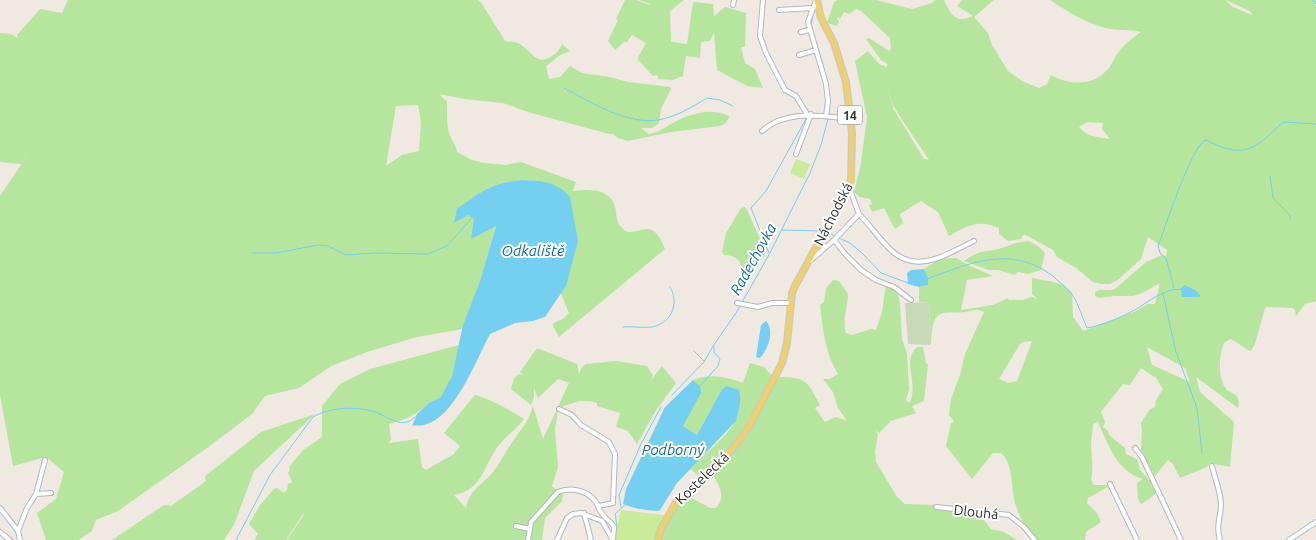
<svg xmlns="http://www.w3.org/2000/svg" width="1316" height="540" font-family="Ubuntu,sans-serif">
  <rect width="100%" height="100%" fill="#efe9e1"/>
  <path fill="#b6e59e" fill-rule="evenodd" d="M68 0H478L482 4 505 41C509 42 514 41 517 43 530 47 536 68 552 56 556 53 560 50 562 44L570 51 560 55 546 66 549 79 560 77 570 66 582 73 610 77 628 82 670 87 671 89 661 109 659 123 652 128H641L648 134C657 133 661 130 669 125 687 115 709 106 729 116 728 122 725 124 720 126L671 132 628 141 618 138 613 134H609L528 112 503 103 465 99 439 94 447 102C447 113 446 128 451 138 454 143 456 146 457 152L472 160 484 163 506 165 521 162 576 182 573 191C587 189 608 188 614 204 618 213 614 221 623 229 636 241 651 211 665 249L559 337 552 324 564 318 569 313 557 284 540 181 521 180 496 225 480 281 462 329 417 337 367 352 331 366 299 388 265 396 252 414 207 448 118 511 96 520 92 531 78 540H46L37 513 56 499 64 472 46 457 13 466 0 395V196L31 150 22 164 0 162V33L11 34 18 38 17 35 40 9 62 13ZM418 105 421 122 419 151 402 155 386 166 396 106Z
    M625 0H636L650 5 651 4 639 0H684L670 11 671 41 672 42 687 44 693 2 713 4 714 16 725 7 746 13 745 47H741L745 63 755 69 763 88 747 86 717 70 714 33 710 41 701 42 700 58 686 56 683 76 673 80 658 79V75L653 76 638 60V57L646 43 632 35 627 42H624L615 50 608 41 618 20 616 19Z
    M838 0H876L912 9 932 3 935 0H944C951 15 956 24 973 16L957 6 962 0H994L974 17 988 33 992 45 1008 71 1022 81 1039 88 1047 84 1051 75C1069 85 1093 87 1108 69 1112 65 1114 58 1118 53 1124 44 1133 38 1141 32 1130 29 1118 31 1106 28 1085 23 1067 11 1050 0H1225L1233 7 1252 15 1250 11 1226 0H1316V301L1305 304 1296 316 1295 310 1292 308 1267 307 1265 308 1255 344 1251 351C1244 350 1238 341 1230 339L1224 343C1219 355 1217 379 1227 390 1230 392 1234 394 1237 396L1239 402 1238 408 1196 377 1200 392 1234 422 1230 467 1210 463 1207 467 1180 478 1173 464 1168 460 1155 476 1141 450 1142 432 1141 423 1150 409 1155 407 1156 400 1163 389 1155 376 1154 377 1141 368 1130 385 1123 384 1101 412 1105 422 1103 427 1108 431 1109 435 1125 448 1126 454 1137 459 1140 470 1152 483 1156 493 1149 499 1141 504 1138 499 1137 483 1143 479C1117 472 1108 444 1098 422L1093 424C1093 431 1091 437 1091 444 1091 456 1094 468 1091 480L1094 485H1111L1088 498 1087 503 1097 513 1101 522 1086 532 1085 540H1036C1027 529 1020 519 1016 506 1010 489 1015 466 1001 453H993L972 479 946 446 951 423 954 421 949 415 951 399 960 375 965 354 984 312C977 308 972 311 965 312 958 313 951 312 944 313 931 315 932 333 931 344L929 345 930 302H919V287L928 285 924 269 939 259 956 258 970 266 993 276 967 280 961 310 993 305 1008 298 1009 300H1022L1032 297 1038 299 1032 294V278C1046 281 1063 281 1072 293L1073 317 1083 331 1134 312 1148 304H1155L1160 283 1142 293 1133 296H1114L1099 298 1095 296V292C1101 287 1108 292 1115 289L1146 262 1162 255 1166 257 1167 250 1148 237 1141 259 1119 279 1110 284H1101L1093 282 1076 268 1057 257 1053 250 1024 234 1021 239 1008 241 999 234V228C978 219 968 225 949 236L938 212 921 201 900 214 903 223 895 229 884 208 872 212 869 205 872 204 870 199 860 197 854 192 861 163 867 117 855 61 868 51 879 64 886 67 888 64 881 60 866 39 869 38 889 51 891 49 890 38 861 11 856 9 849 14 844 12 840 19 838 17 837 19 839 21 837 26 827 23 834 2ZM887 86 893 105 899 115 929 160 924 159 894 110ZM1087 122 1103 123 1102 129 1110 139C1098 137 1087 137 1079 127ZM1032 341 1017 381 1008 383 999 379 1020 344 1023 342ZM1147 347 1185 368 1190 382 1152 365Z
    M745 207 747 210 766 252 749 280 747 281C740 267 744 256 724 255L722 252 726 233 741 208Z
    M1029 241 1038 246 1045 253 1041 270 1028 274 1018 272 1015 275 998 270H989L964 261C980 249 985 253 1002 248 1013 244 1017 242 1029 241Z
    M833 280 839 281 848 294C848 307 842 319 846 333L852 335 871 329 876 330 882 312 886 285 897 291 900 303 902 339 907 354 909 389 906 400 909 403C920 386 901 361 917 347H923L926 363 928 365 924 401 912 406 916 413 891 421 879 433 876 430 878 435 875 451 876 462 897 497 905 504 935 505 980 515 991 529 1004 532 1017 540H661C662 528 677 503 686 495L710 508H716C726 497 720 487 713 475L748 434 778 377C807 377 807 381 820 405L815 408 825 422 836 417 847 421 838 408 833 392 823 379H830L838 374C825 353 823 330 820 305L824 302 826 288Z
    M459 345C456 359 451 388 441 397 437 400 431 401 427 405 412 417 407 419 389 424L391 439 389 443 418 439 422 467 426 470 454 454 460 446 444 433 474 396 476 395C494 401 508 409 524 419 517 429 507 435 499 445 483 465 484 489 454 495L466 508C468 491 483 484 493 472 500 464 504 454 510 446 520 429 527 426 533 406L543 439 569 383 558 379 538 398 534 388V397L531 405 511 389 514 378 519 374 523 375 520 372 537 348 577 364 579 374 582 367 586 364 616 361 647 366 653 376 651 380 662 366 676 383 655 412 637 444 628 431 616 427 620 413 597 406V403L590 401H579L561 407 558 411 555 429 558 467 552 486 558 491 563 492 562 501 545 518 542 540H287L303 516 305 511 286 540H254L258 534 249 524 260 505 274 489 277 488 284 493 287 490 288 484 292 482 288 473 290 470 289 467 303 450 322 437V406L340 384 370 369Z
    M750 363 764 367 772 376C753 413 734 450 702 478L690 469C704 454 726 438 736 420 740 412 740 402 740 393L723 387 697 435 683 426 700 386 693 380C711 373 726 377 743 383Z
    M315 414 254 471 234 525 224 540H112L164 505 171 506 206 481 205 476 261 432Z"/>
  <path fill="#c8d9b8" d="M930 302 929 345 908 344 905 303Z"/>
  <path fill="#c9ec9a" d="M796 159 810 164 804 179 790 173Z
    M621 510 663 515 665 516 657 531 656 540H615L616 529 614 523 618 524Z"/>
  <path fill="#75cff0" d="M522 180 540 181 552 184 563 190 570 197 578 241 566 286 545 317 533 321 515 323 490 334C476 360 455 418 424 425 420 426 416 425 412 426L417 414 429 403 441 397 452 376 463 325 480 281 496 226 471 239 474 219 468 215 454 223 457 209C483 191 490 184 522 180Z
    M924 269 928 278V285L919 287 908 284 907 273 911 270Z
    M1184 285 1195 290 1201 296 1199 297H1182L1181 289Z
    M766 321C775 330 768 350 760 358L756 357 761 325Z
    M693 380 700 386 701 393 683 426 697 435 722 389 726 386 739 390C742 400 739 411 736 421L677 483 660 510 658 511C646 510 634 509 623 504L626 489 665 407Z"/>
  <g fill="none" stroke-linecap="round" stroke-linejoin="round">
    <path stroke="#75cff0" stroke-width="1" d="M1312 0 1316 4
      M811 27 813 14 816 9
      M815 40C823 65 831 88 829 114
      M564 88C591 102 627 125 658 120 676 117 692 107 707 98L720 100 733 106
      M1270 176 1273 198 1290 215V219
      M782 230 822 231
      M826 232 835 236
      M839 238 850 243 863 254 881 273 908 283
      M252 253H276L318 245 328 246 346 255 374 253 428 254 447 246 472 218
      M769 253 751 208 766 191 807 117
      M927 279C970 263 1012 244 1054 277 1060 283 1069 289 1073 296 1079 305 1082 317 1087 328 1099 326 1120 318 1131 312 1148 303 1161 289 1181 289
      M1174 288 1166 258 1160 253 1158 246C1165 228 1192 144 1206 140 1244 159 1253 151 1282 123L1286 122 1316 124
      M1163 294 1176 352 1197 408 1202 453
      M623 327C633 326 647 329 656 326 673 320 679 302 670 287
      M694 351 704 361
      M700 386 718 366 720 359 714 352V346
      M672 395 704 362 713 346 736 313 770 253 810 173 821 145 828 119
      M621 507 619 495 641 444 661 407
      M617 525 615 514 625 505
      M236 540 270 475 313 417C329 407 357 406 375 412 388 417 403 430 415 417"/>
    <g stroke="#b4b7c1" stroke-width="6">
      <path id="minor" d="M763 0 760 36 766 53 785 90 796 96 807 114
        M816 0 808 22 826 84 828 101 826 116
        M733 5 734 0
        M779 10 812 8
        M801 32 809 30
        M799 55 816 50
        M762 131C787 109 820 116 850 119
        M796 154 811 114
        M859 214C869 224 877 236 887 246 914 277 945 255 974 241
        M834 240 846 255 861 270 876 280 894 287 911 300
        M810 261 834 240 859 214 849 187
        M737 303 758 307 772 303H791
        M559 409 572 415 581 425 609 442 615 454 613 503 599 506
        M1135 448 1142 457 1181 540
        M1212 466C1215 479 1221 492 1221 505 1220 518 1216 527 1220 540
        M1110 484 1137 540
        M36 494 51 493
        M936 507 1009 515 1024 527 1035 540
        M0 508 18 531 20 540
        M584 513 591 540
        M516 526 530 529 531 522 558 492C570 487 587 490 595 501 598 504 598 508 601 512 604 518 611 521 614 527L613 540
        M18 531 27 508 36 494 45 460
        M0 532 10 540
        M528 540 530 529
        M557 540 567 518 573 514 581 513 602 521 613 540
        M1289 540 1316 522"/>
    </g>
    <g stroke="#c9c9c9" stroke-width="8">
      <path id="major" d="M658 540 661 529 678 499 711 474 738 442 750 425 782 363 787 343 792 293 795 286 849 187 851 180 852 133 846 82 834 43 821 18 817 0"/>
    </g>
    <use href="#minor" stroke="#fff" stroke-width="4"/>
    <use href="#major" stroke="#f2d163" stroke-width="5"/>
  </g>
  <g text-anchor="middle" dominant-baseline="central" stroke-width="4" stroke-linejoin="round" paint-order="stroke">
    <rect fill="#fff" stroke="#6d6d6d" stroke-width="1" x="837.5" y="105.5" width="25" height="19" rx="4"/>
    <g font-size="12" font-weight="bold" fill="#2e2e2e">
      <text x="850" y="115">14</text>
    </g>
    <g font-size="14" fill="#2e2e2e" stroke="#fff">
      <text transform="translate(833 214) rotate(-63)">Náchodská</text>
      <text transform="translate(702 478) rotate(-44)">Kostelecká</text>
      <text transform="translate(976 512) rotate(6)">Dlouhá</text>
    </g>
    <g font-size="15" font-style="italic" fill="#0d6fa3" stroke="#fff">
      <text x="533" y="250">Odkaliště</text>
      <text transform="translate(753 259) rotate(-61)">Radechovka</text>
      <text x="673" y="449">Podborný</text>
    </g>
  </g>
</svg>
